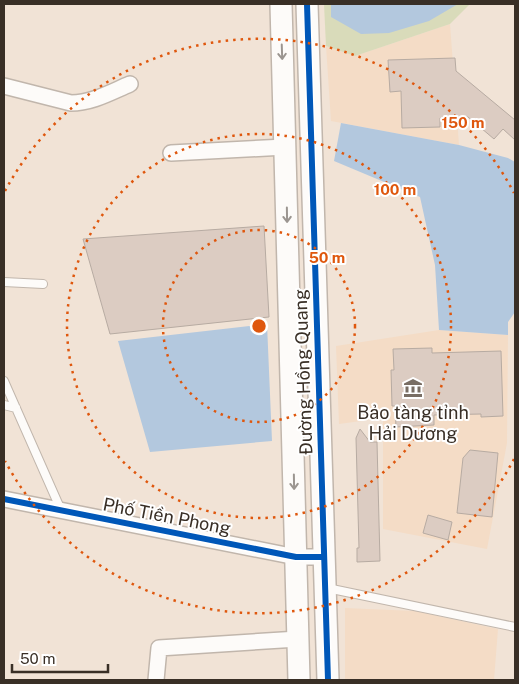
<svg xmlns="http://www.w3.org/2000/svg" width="519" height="684" font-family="'Public Sans',sans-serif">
  <rect width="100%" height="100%" fill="#f1e3d6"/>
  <path fill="#f4dcc6" d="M450 24 459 145 331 121 326 46 355 56Z
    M439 330 508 335 507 443 487 549 383 529V418L339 424 336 346Z
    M345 608 415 611 498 629 494 680H345Z"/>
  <path fill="#d9dbba" d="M324 4H470L450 24 355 56 326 46Z"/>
  <path fill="#b3c8de" d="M331 4H458L429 21 389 33 361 34 331 17Z
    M341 123 459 145 508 158 515 162V312L508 322V335L439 330 435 265 420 197 334 161Z
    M267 324 272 441 150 452 118 341Z"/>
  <path fill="#dcccc2" stroke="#b7aba2" d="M455 58 456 71 515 120V140L503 129 494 139 468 117 440 118V127L402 128 401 91 390 92 388 60Z
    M264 226 269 317 110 334 83 239Z
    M432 348V353L501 351 503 416 481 417V414L434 415V425L396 427 395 406H392L391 370H394L393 349Z
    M360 429 370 442H377L380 561 357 562V548H359L356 438Z
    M470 450 498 453 492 517 457 513 463 458Z
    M428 515 452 522 448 540 423 533Z"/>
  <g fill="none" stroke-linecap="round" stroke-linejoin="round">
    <g stroke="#c1b6ac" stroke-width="10">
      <path id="lane" d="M4 282 43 284
        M4 381 61 510
        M4 405 16 408
        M327 588 515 627"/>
    </g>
    <g stroke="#c1b6ac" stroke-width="18">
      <path id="street" d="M4 86 71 103C92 103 111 92 130 84
        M171 153 285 147
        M4 499 296 557H324
        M156 680 159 648 298 639"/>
    </g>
    <g stroke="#c1b6ac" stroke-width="24">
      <path id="secondary" d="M281 4 299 680
        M307 4 328 680"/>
    </g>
    <use href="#lane" stroke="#fdfbf9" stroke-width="8"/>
    <use href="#street" stroke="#fdfbf9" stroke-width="15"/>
    <use href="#secondary" stroke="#fdfbf9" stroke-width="21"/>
    <g stroke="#fff" stroke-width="9">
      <path id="cycleway" d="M307 4 328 680
        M4 499 296 557H324"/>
    </g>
    <use href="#cycleway" stroke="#0057b8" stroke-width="6"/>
  </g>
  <defs><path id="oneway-shaft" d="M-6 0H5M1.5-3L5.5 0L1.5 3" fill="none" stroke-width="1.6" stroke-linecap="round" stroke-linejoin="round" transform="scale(1.25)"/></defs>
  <g stroke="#9b9590">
    <use href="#oneway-shaft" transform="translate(282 52) rotate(88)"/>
    <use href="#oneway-shaft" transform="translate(287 215) rotate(89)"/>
    <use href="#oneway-shaft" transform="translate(294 482) rotate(89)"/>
  </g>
  <g fill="none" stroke="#df570d" stroke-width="2.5" stroke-dasharray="2.5 5">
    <circle cx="259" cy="326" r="96"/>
    <circle cx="259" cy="326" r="192"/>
    <path d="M514 459A288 288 0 0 1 5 461M5 191A288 288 0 0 1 514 193"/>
  </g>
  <defs>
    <g id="museum-bare" transform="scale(1.5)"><path d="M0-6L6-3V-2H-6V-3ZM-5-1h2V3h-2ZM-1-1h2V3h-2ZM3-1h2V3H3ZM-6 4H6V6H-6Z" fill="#796e64" stroke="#fff" stroke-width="2.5" paint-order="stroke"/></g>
  </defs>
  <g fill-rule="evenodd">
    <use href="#museum-bare" x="413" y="388"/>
  </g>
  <g text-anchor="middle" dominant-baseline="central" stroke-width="4" stroke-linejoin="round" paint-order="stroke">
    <g font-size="18" fill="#392f26" stroke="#fff">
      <text transform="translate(303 372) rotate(-92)">Đường Hồng Quang</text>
      <text transform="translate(167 516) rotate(11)">Phố Tiền Phong</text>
    </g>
    <g font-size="18" fill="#392f26" stroke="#fff">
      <text x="413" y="412">Bảo tàng tỉnh<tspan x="413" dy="21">Hải Dương</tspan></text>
    </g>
  </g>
  <circle cx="259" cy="326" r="8" fill="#df570d" stroke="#fff" stroke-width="2.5"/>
  <g font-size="15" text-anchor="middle" font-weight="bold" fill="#df570d" stroke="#fff" stroke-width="4" stroke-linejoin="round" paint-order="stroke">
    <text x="463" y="128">150 m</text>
    <text x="395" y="195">100 m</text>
    <text x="327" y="263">50 m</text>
  </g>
  <rect width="519" height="684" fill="none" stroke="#392f26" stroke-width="10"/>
  <path d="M12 664v8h96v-8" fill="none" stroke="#392f26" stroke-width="2.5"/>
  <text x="20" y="664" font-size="15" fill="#392f26" stroke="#ffffff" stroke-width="4" paint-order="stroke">50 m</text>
</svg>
